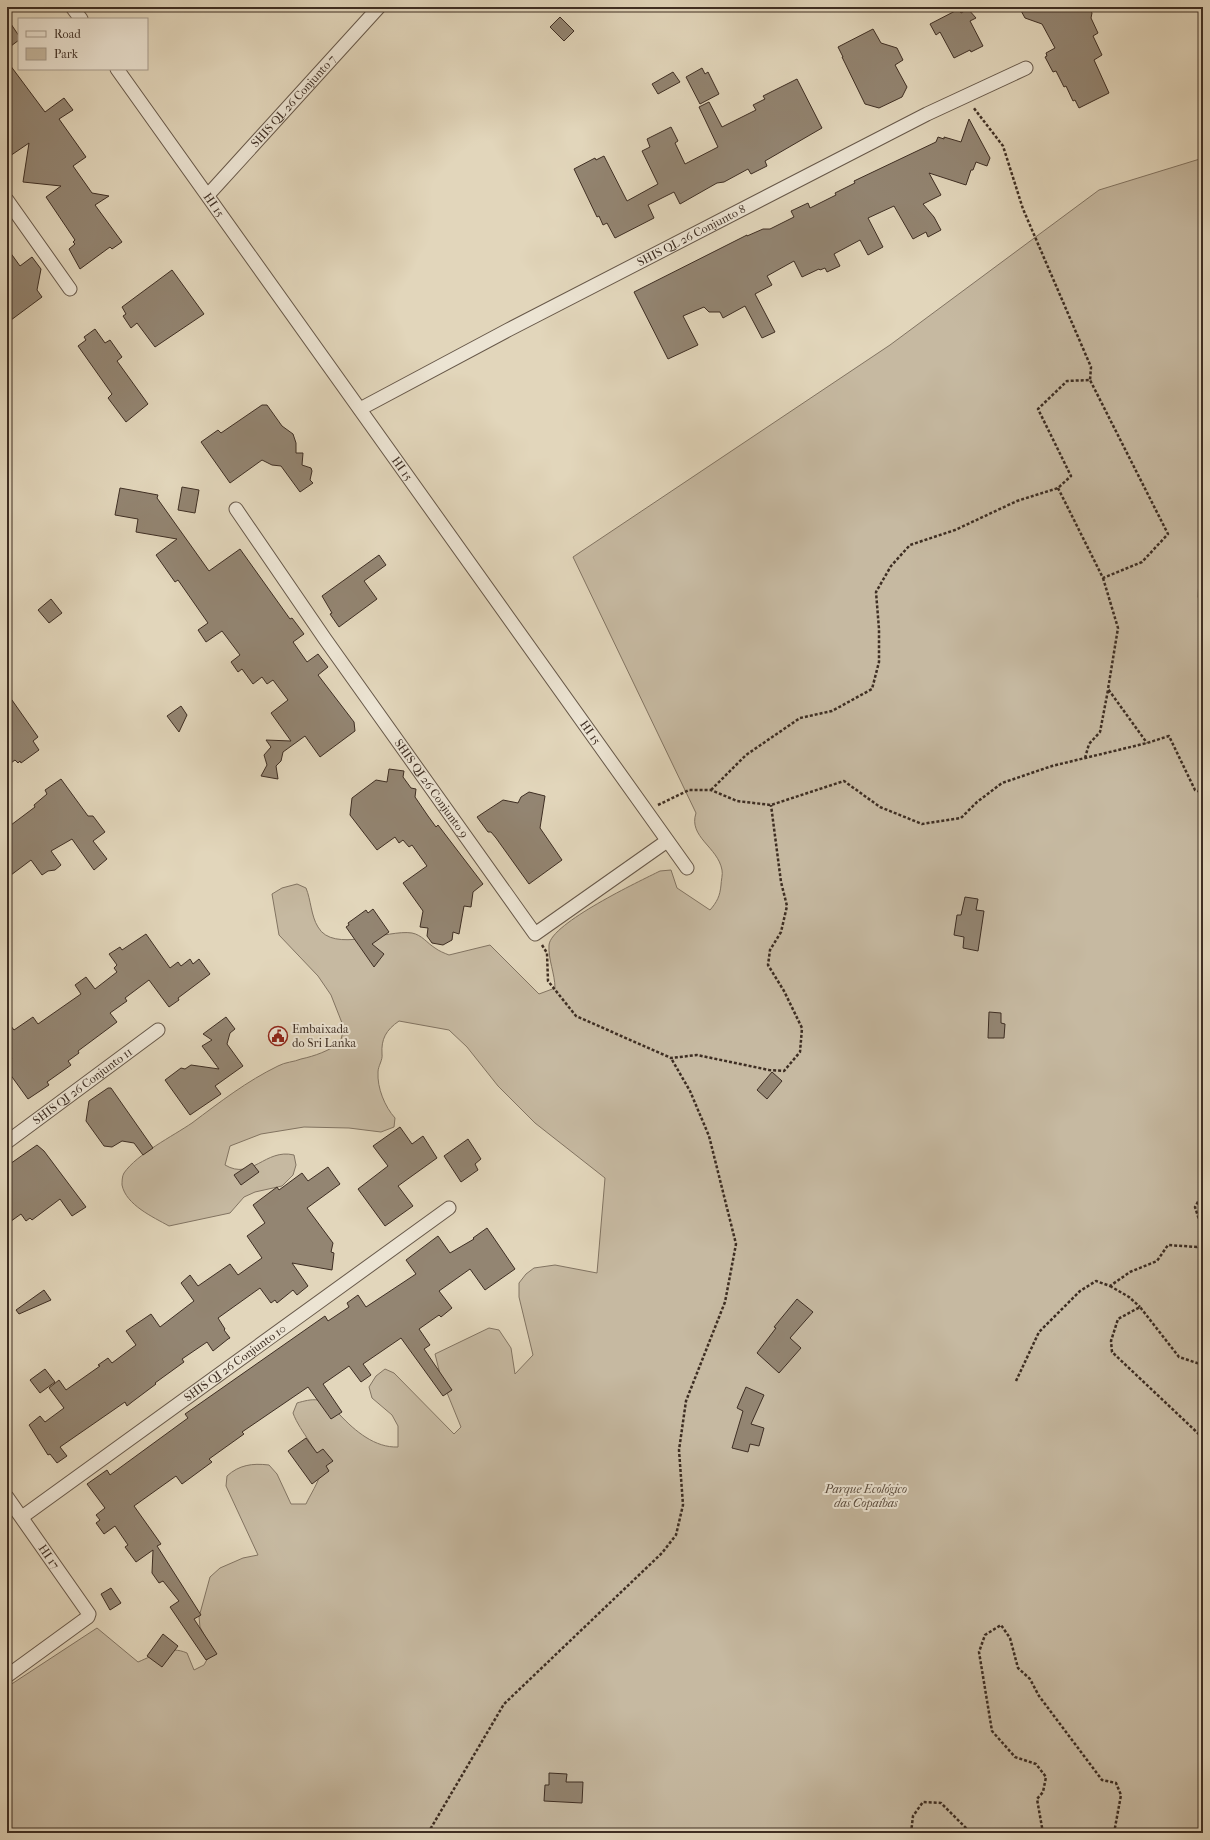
<svg xmlns="http://www.w3.org/2000/svg" width="1210" height="1840" font-family="'IM FELL French Canon',serif">
  <rect width="100%" height="100%" fill="#e2d6bb"/>
  <filter id="stains"><feTurbulence type="fractalNoise" baseFrequency=".005" numOctaves="4"/><feColorMatrix values="0 0 0 0 .2 0 0 0 0 .09 0 0 0 0 .02 0 0 0 .5 -.17"/></filter>
  <radialGradient id="worn" r=".72"><stop offset=".6" stop-color="#630" stop-opacity="0"/><stop offset="1" stop-color="#630" stop-opacity=".3"/></radialGradient>
  <path fill="#c6b9a1" stroke="#827462" d="M1203 158V537L1201 541 1198 597 1203 607V1833H7V1687L97 1628 138 1662C155 1655 169 1645 187 1653L194 1670 204 1665 210 1654 209 1644 200 1627 199 1617 210 1577 220 1568 243 1558 258 1555 226 1486 227 1476C239 1465 252 1463 269 1465L277 1474 291 1504H306C309 1497 320 1480 320 1473 321 1450 300 1433 293 1413L297 1403C304 1401 311 1399 318 1400 328 1401 334 1409 340 1415 355 1431 375 1448 398 1447V1426L392 1415 372 1398 369 1387 376 1376 385 1369 394 1373 454 1434 461 1427 441 1378 435 1354 489 1328 499 1330 511 1348 515 1374 533 1355 519 1297V1283L526 1274 534 1268 555 1265 597 1273 605 1178 535 1123 498 1086 467 1047 449 1030 399 1021C386 1030 381 1039 382 1054 383 1060 378 1066 378 1072 377 1088 385 1107 395 1118L394 1127 381 1132 349 1128 304 1127 261 1134 230 1146 225 1165C252 1181 265 1148 294 1155L296 1165 293 1175 282 1186 255 1192 244 1197 230 1213 169 1226C153 1217 126 1205 122 1185 122 1182 122 1176 124 1173 137 1154 173 1136 192 1123 220 1102 247 1081 278 1066 285 1062 294 1062 301 1059 315 1056 328 1051 340 1043L344 1028 331 995 318 976 279 935 272 894 282 888 297 884 306 888C311 900 311 916 318 927 333 954 388 929 412 933 422 935 427 943 435 948 439 951 444 953 449 955L490 945 539 994 555 988C555 974 548 959 549 945 551 923 640 881 660 871L671 870 677 888 710 910C717 902 720 896 721 885 721 881 723 874 722 870 718 847 688 837 696 813L573 557 890 345 1099 190Z"/>
  <path fill="#938572" stroke="#3e2e23" d="M1019 7H1089L1092 13 1091 18 1098 33 1093 36 1102 55 1094 60 1109 93 1079 108 1075 100 1073 101 1066 86 1064 87 1056 71 1053 72 1045 57 1047 56 1046 53 1055 48 1042 24 1025 18Z
    M959 9 961 13 968 9 976 18 970 21 983 46 971 52 970 50 954 58 940 32 936 35 930 24Z
    M560 17 574 31 564 41 550 27Z
    M7 18 19 36V40L7 49Z
    M873 29 881 43 897 48 903 60 895 65 907 87 902 97 879 108 865 104 842 57H843L838 47Z
    M7 61 45 112 64 98 73 110 59 119 86 157 73 166 92 193 109 196 95 205 122 242 112 249 110 247 80 269 69 249 75 244 73 242 75 240 46 197 61 186 23 182 29 143 7 158Z
    M702 68 705 74 708 72 719 94 700 104 686 77Z
    M673 72 680 82 658 94 652 84Z
    M797 79 822 128 765 161 767 166 751 174 748 169 724 182 717 183 680 204 674 192 648 205 654 218 615 238 607 223 603 225 599 216 597 217 574 169 595 158 596 160 604 156 627 201 658 184 642 151 650 147 647 139 671 127 678 141 675 143 685 164 718 147 699 107 709 102 722 127 756 110 753 105 765 99 763 96Z
    M969 119 990 158 987 166 976 162 973 170H971L966 185 929 173 941 195 923 204 934 217 941 230 928 237 926 232 913 239 894 206 868 218 883 247 868 255 860 240 834 254 840 266 827 272 825 268 820 270 819 269 802 277 794 261 767 276 772 285 755 294 775 332 762 338 745 306 723 318 720 312H709L704 307 683 316 698 345 668 359 634 292 747 235V236L763 229H770L794 217 791 211 808 203 810 208 836 195 835 193 855 183 854 181 936 142 938 137 944 139V137L961 142Z
    M7 248 20 266 32 257 41 269 37 290 42 297 7 323Z
    M172 270 204 314 155 347 137 323 131 328 123 316 126 314 122 307Z
    M95 329 105 343 110 340 122 357 117 361 148 404 126 422 108 398 112 394 78 346 86 340 84 337Z
    M262 405H267L282 426 293 434 296 443V453H303L302 465 311 468 312 471 310 480 313 483 300 492 281 466 272 465 262 460 230 483 201 442 218 430 221 433Z
    M182 487 199 490 195 513 178 510Z
    M120 488 158 495 157 498 209 571 240 549 290 619 292 618 304 634 293 642 307 662 318 654 328 667 318 675 354 722 355 731 320 757 305 736 283 752 281 761 276 766 278 779 261 776 267 765 264 755 271 747 266 740 291 741 271 713 288 700 273 680 267 684 262 677 253 684 242 669 238 672 231 662 240 655 222 631 206 642 198 630 208 623 178 580 175 582 156 555 177 539 136 532 138 519 115 515Z
    M379 555 386 565 364 581 377 599 339 627 330 614 332 613 322 596Z
    M51 599 62 613 49 623 38 610Z
    M7 693 38 737 33 741 39 750 21 763 20 761 18 763 15 760 7 766Z
    M181 706 187 715 179 732 167 716Z
    M389 769 404 771 403 777 411 788 416 789 415 797 428 816 436 827 438 825 483 884 473 892 471 907 464 906 459 934 453 932 452 940 443 945 432 943 427 936 428 928 420 927 423 911 403 883 427 866 412 845 409 847 403 840 399 843 395 837 377 850 350 815 352 798 376 780 387 782Z
    M61 779 88 816H93L105 832 93 841 107 859 94 870 72 839 51 851 61 865 55 870 48 871 42 875 31 860 7 878V828L35 807 34 805 47 794 45 790Z
    M529 792 545 796 540 828 562 860 529 884 496 838 491 832H488L477 817 503 800 518 803 521 797Z
    M965 897 978 899 976 910 984 911 978 951 963 948 964 937 954 935 957 915H961Z
    M373 909 389 932 372 944 384 954 374 967 346 927 349 925 348 923 366 910 368 913Z
    M146 934 170 968 178 962 181 966 190 959 193 964 199 959 210 974 178 998 179 1000 169 1007 149 980 125 998 127 1001 110 1013 117 1022 78 1051 79 1053 68 1061 71 1065 47 1082 49 1085 28 1099 7 1070V1062L12 1059 7 1052V1021L14 1030 33 1017 38 1024 81 994 75 985 86 977 95 989 117 972 114 968 117 965 109 954 120 947 122 950Z
    M989 1012 1001 1013V1023L1005 1024 1004 1038H988Z
    M226 1017 235 1029 230 1033 227 1044 243 1066 215 1086 221 1094 190 1115 165 1080 181 1068 185 1069 191 1065 219 1069 202 1046 212 1040 203 1034Z
    M772 1072 782 1081 767 1099 757 1090Z
    M108 1088H111L153 1148 143 1155 134 1143 122 1141 112 1147 104 1146 86 1121 89 1101Z
    M400 1127 412 1144 423 1136 437 1158 398 1186 413 1206 385 1226 358 1189 388 1166 373 1146Z
    M468 1139 481 1159 475 1164 478 1170 461 1182 444 1156Z
    M37 1145 44 1151 86 1207 72 1216 60 1199 32 1220 30 1218 26 1221 21 1214 7 1224V1166Z
    M252 1163 259 1172 241 1185 234 1175Z
    M328 1167 340 1184 307 1208 333 1243 331 1252 334 1253 332 1270 292 1263 308 1286 297 1295 293 1290 277 1303 275 1300 271 1303 260 1288 218 1318 225 1329 224 1330 230 1338 228 1339 213 1351 207 1342 182 1359 184 1362 155 1383 156 1384 132 1402 127 1406 125 1402 60 1447 67 1456 57 1463 50 1454 48 1455 29 1425 40 1416 45 1422 64 1408 49 1388 59 1380 66 1390 100 1366 98 1365 108 1358 112 1363 136 1345 126 1331 151 1314 160 1327 194 1301 181 1283 190 1275 198 1286 230 1264 238 1275 262 1258 247 1236 265 1223 253 1205 277 1187 279 1190 302 1173 308 1181Z
    M487 1228 515 1269 485 1290 470 1269 439 1291 452 1308 441 1317 439 1315 419 1329 430 1345 424 1349 452 1390 443 1396 401 1338 363 1364 371 1375 361 1382 349 1366 323 1384 342 1412 331 1419 308 1387 242 1432 244 1434 209 1459 212 1462 182 1484 176 1476 134 1506 161 1544 157 1546 201 1615 194 1619 217 1654 206 1660 170 1607 179 1601 163 1581 159 1583 152 1573 153 1550 136 1562 125 1547 128 1545 115 1526 104 1534 96 1523 100 1520 96 1515 105 1508 87 1484 107 1470 110 1475 188 1418 185 1414 325 1316 328 1321 349 1307 347 1303 358 1295 366 1307 416 1274 406 1260 438 1236 450 1253 474 1239 473 1238Z
    M44 1290 51 1300 19 1314 16 1310Z
    M797 1299 813 1312 790 1338 801 1348 779 1373 757 1353 776 1328 774 1327Z
    M45 1369 55 1382 40 1393 30 1380Z
    M746 1387 764 1395 751 1424 764 1428 759 1446 750 1444 748 1452 732 1448 743 1411 737 1408Z
    M306 1438 317 1453 323 1449 333 1461 326 1466 329 1471 312 1484 288 1451Z
    M111 1588 121 1603 110 1610 101 1594Z
    M163 1634 178 1646 162 1667 147 1656Z
    M549 1773 567 1774 566 1782H583L582 1803 544 1801 545 1785H549Z"/>
  <g fill="none" stroke-linecap="round" stroke-linejoin="round">
    <g stroke="#675849" stroke-width="15">
      <g id="minor">
        <path d="M72 7 81 19"/>
        <path id="s1" d="M117 69 687 868"/>
        <path id="s2" d="M208 195 379 7"/>
        <path d="M7 200 70 289"/>
        <path id="s3" d="M360 409 508 330 927 114 1026 68"/>
        <path id="s4" d="M236 509 325 639 535 934 667 841"/>
        <path id="s5" d="M7 1142 158 1030"/>
        <path id="s6" d="M7 1497 89 1614 88 1617 7 1676"/>
        <path id="s7" d="M22 1517 449 1208"/>
      </g>
    </g>
    <path stroke="#3e2e23" stroke-width="2.5" stroke-dasharray="3 2" stroke-linecap="butt" d="M1058 488 1103 578 1142 562 1168 534 1090 380
      M1103 578 1118 628 1108 689 1147 743
      M1085 758 1089 744 1100 732 1108 690
      M711 790 746 755 800 718 832 711 872 689 879 662V629L876 592 891 566 910 545 955 530 1017 501 1058 488 1071 476 1038 409 1067 381 1090 380 1091 367 1023 209 1003 146 973 107
      M658 805 689 790H711L737 801 771 805 844 781 880 807 922 824 961 818 977 802 1002 783 1052 766 1147 743 1169 736 1195 790 1203 793
      M542 945 547 953 548 981 576 1016 671 1058 697 1055 769 1070 784 1071 800 1052 802 1028 784 991 768 965 770 950 781 932 787 906 781 882 771 805
      M1203 1193 1195 1207 1203 1232
      M1110 1286 1129 1297 1140 1307
      M1203 1365 1179 1357 1140 1307 1118 1319 1111 1341 1112 1352 1203 1438
      M1016 1381 1039 1332 1080 1291 1096 1281 1110 1286 1130 1272 1157 1261 1168 1245 1197 1247 1203 1244
      M428 1833 504 1704 662 1553 676 1535 683 1505 679 1450 686 1401 725 1302 736 1244 709 1136 690 1091 671 1058
      M911 1833 913 1816 923 1802 941 1803 971 1833
      M1043 1833 1037 1799 1043 1792 1046 1777 1036 1764 1015 1757 992 1731 979 1652 985 1635 1001 1625 1010 1638 1018 1668 1030 1679 1039 1696 1102 1780 1116 1783 1121 1795 1114 1833"/>
    <use href="#minor" stroke="#ece4d3" stroke-width="13"/>
  </g>
  <defs>
    <g id="civic-ring" transform="scale(1)"><circle r="9.5" fill="#ece4d3" stroke="#8f2418" stroke-width="1.5"/><path d="M-.6-6.5H3V-4.5H.6V-3L4-1V1h2V6H-6V1h2V-1L-.6-3ZM-1.2 2.5V6h2.4V2.5Z" fill="#8f2418"/></g>
  </defs>
  <g fill-rule="evenodd">
    <use href="#civic-ring" x="278" y="1036"/>
  </g>
  <g text-anchor="middle" dominant-baseline="central" stroke-width="4" stroke-linejoin="round" paint-order="stroke">
    <g font-size="12" fill="#3e2e23" stroke="#ece4d3">
      <text stroke="none"><textPath href="#s2" startOffset="127">SHIS QL 26 Conjunto 7</textPath></text>
      <text stroke="none"><textPath href="#s1" startOffset="167">HI 15</textPath></text>
      <text stroke="none"><textPath href="#s3" startOffset="374">SHIS QL 26 Conjunto 8</textPath></text>
      <text stroke="none"><textPath href="#s1" startOffset="491">HI 15</textPath></text>
      <text stroke="none"><textPath href="#s1" startOffset="815">HI 15</textPath></text>
      <text stroke="none"><textPath href="#s4" startOffset="341">SHIS QI 26 Conjunto 9</textPath></text>
      <text stroke="none"><textPath href="#s5" startOffset="94">SHIS QI 26 Conjunto 11</textPath></text>
      <text stroke="none"><textPath href="#s7" startOffset="263">SHIS QI 26 Conjunto 10</textPath></text>
      <text stroke="none"><textPath href="#s6" startOffset="73">HI 17</textPath></text>
    </g>
    <g font-size="12" fill="#3e2e23" stroke="#ece4d3" text-anchor="start">
      <text x="292" y="1029">Embaixada<tspan x="292" dy="14">do Sri Lanka</tspan></text>
    </g>
    <g font-size="12" font-style="italic" fill="#594a3c" stroke="#ece4d3">
      <text x="866" y="1489">Parque Ecológico<tspan x="866" dy="14">das Copaíbas</tspan></text>
    </g>
  </g>
  <rect width="1210" height="1840" fill="none" stroke="#e2d6bb" stroke-width="24"/>
  <rect x="8" y="8" width="1194" height="1824" fill="none" stroke="#3e2e23" stroke-width="2"/>
  <rect x="12" y="12" width="1186" height="1816" fill="none" stroke="#3e2e23"/>
  <rect x="18" y="18" width="130" height="52" fill="#ece4d3" stroke="#a69b8d"/>
  <rect x="26" y="31" width="20" height="6" fill="#ece4d3" stroke="#a69b8d"/>
  <text x="54" y="38" font-size="12" fill="#3e2e23">Road</text>
  <rect x="26" y="48" width="20" height="12" fill="#c6b9a1" stroke="#a69b8d"/>
  <text x="54" y="58" font-size="12" fill="#3e2e23">Park</text>
  <rect width="100%" height="100%" filter="url(#stains)"/>
  <rect width="100%" height="100%" fill="url(#worn)"/>
</svg>
